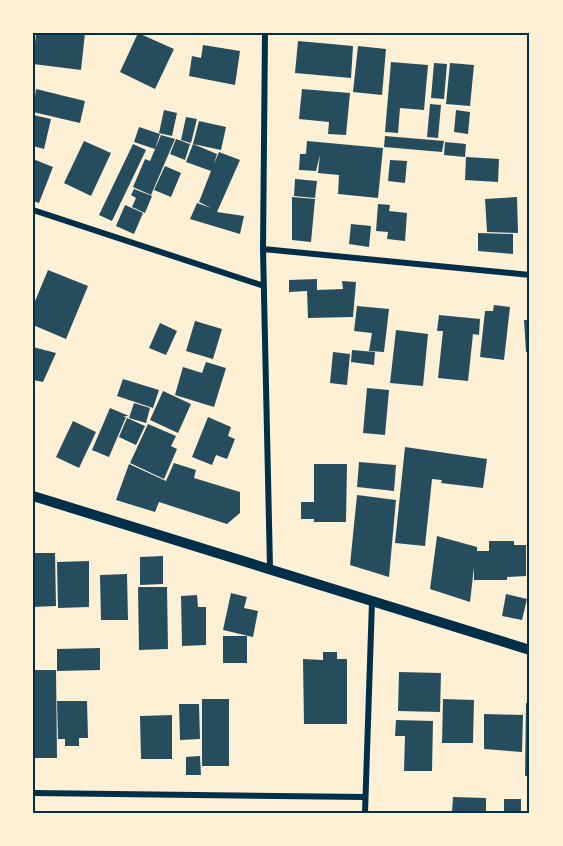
<svg xmlns="http://www.w3.org/2000/svg" width="563" height="846" font-family="'Asap Condensed',sans-serif">
  <rect width="100%" height="100%" fill="#fdf0d5"/>
  <path fill="#264d5e" d="M36 33H85L81 70 33 64Z
    M138 33 174 49 155 89 120 72Z
    M298 41 353 46 351 78 295 73Z
    M203 45 240 51 235 85 189 76 192 56 201 58Z
    M358 46 386 49 382 95 353 92Z
    M391 62 428 65 424 110 400 108 398 133 385 132Z
    M434 63 447 64 444 99 431 98Z
    M450 63 474 65 470 106 446 104Z
    M36 89 85 101 80 123 33 112Z
    M302 89 350 93 346 135 328 134 329 122 299 119Z
    M430 104 441 105 438 138 427 137Z
    M164 110 177 113 172 136 159 133Z
    M456 110 470 112 468 134 454 132Z
    M33 115 51 119 44 149 33 146Z
    M186 117 197 119 191 143 181 140Z
    M199 121 226 127 221 150 193 144Z
    M139 127 160 134 155 149 134 142Z
    M161 135 175 139 151 195 133 187 145 159 150 161Z
    M385 136 444 141 442 152 384 147Z
    M176 139 190 144 185 160 170 154Z
    M84 141 111 153 91 196 64 183Z
    M307 141 383 148 378 198 338 194 339 175 318 173 320 155 316 171 299 170 300 154H306Z
    M445 142 466 144 465 157 444 155Z
    M133 144 146 150 112 221 99 215Z
    M193 144 217 154 214 164 219 152 240 160 217 212 244 216 240 234 190 219 197 203 211 208 199 202 211 171 186 162Z
    M466 157 499 159 498 182 465 180Z
    M33 159 53 167 39 203 33 201Z
    M390 160 407 161 405 183 388 181Z
    M165 166 181 173 171 197 154 190Z
    M295 179 317 181 315 198 294 196Z
    M134 189 152 196 145 213 132 207 136 198 131 195Z
    M292 197 315 199 311 242 292 240Z
    M517 197 518 233 487 232 485 199Z
    M378 204 390 205 389 211 407 213 405 241 387 239 388 232 376 231Z
    M125 205 143 213 134 234 116 226Z
    M351 224 371 226 369 247 349 244Z
    M478 233 513 234V254L478 251Z
    M48 270 88 286 66 339 33 325V306Z
    M317 279V290L343 289 342 281 356 282 353 317 308 318 307 291 289 292V280Z
    M494 305 510 307 504 360 480 357 485 311H493Z
    M357 306 389 309 384 352 369 351 372 333 354 331Z
    M439 315 480 319 479 335 473 334 468 381 438 378 443 331H437Z
    M524 320H530V352H526Z
    M195 321 222 329 213 359 186 351Z
    M160 323 177 331 166 355 149 348Z
    M396 330 428 334 423 386 390 383Z
    M33 347 56 353 43 382 33 380Z
    M352 350 375 352 374 365 351 362Z
    M333 352 350 354 347 385 330 383Z
    M206 362 226 368 214 407 175 395 183 367 202 373Z
    M123 379 159 390 153 408 117 396Z
    M367 388 389 390 385 435 363 433Z
    M163 391 191 404 178 433 150 420Z
    M134 403 150 408 146 423 129 418Z
    M110 408 129 416H123L126 417 109 457 92 450Z
    M208 417 231 427 228 436 235 439 227 459 216 455 212 465 192 457Z
    M127 418 145 426 136 445 119 437Z
    M73 421 96 432 79 468 56 457Z
    M148 424 176 436 171 446 177 449 164 479 130 463Z
    M405 447 487 459 483 488 441 483 442 480 432 479 425 546 395 543Z
    M359 462 396 465 394 491 357 487Z
    M174 463 196 470 194 478 240 492V513L227 524 159 502 155 512 116 500 129 464 166 481Z
    M314 464H347L346 522H314V519H301V502H314Z
    M357 495 396 500 389 577 350 565Z
    M437 536 477 547V551H489V541H514V545H526V576L507 577V580H474V567L470 602 430 589Z
    M528 552H530V578H528Z
    M33 553H55L56 606 33 607Z
    M163 556V584L140 585V557Z
    M89 561V607L58 608 57 562Z
    M127 574 128 620H101L100 575Z
    M138 587H167L168 649 139 650Z
    M231 593 247 597 244 608 258 611 253 637 223 630Z
    M506 594 527 599 522 620 502 616Z
    M197 595 198 607H206V645L182 646 181 596Z
    M223 636H247V663H223Z
    M100 648V670L57 671V649Z
    M323 652H337V659H347V724H304L303 659 323 660Z
    M33 670H56L57 758H33Z
    M399 672 441 673 440 712 398 711Z
    M202 699H229V766H202Z
    M443 699 474 700 473 743H442Z
    M57 701H87L88 738H79V746H65V739H58Z
    M526 703H530V776H525Z
    M179 704H199L200 739 180 740Z
    M484 714 523 715 522 752 484 749Z
    M172 715V759H141L140 716Z
    M396 720 433 721 432 771H404L405 736H395Z
    M200 756 201 775H186V757Z
    M453 797 486 798V813H452Z
    M504 799H521V813H504Z"/>
  <g fill="none" stroke-linecap="round" stroke-linejoin="round">
    <path stroke="#003049" stroke-width="6" d="M265 33 263 249 270 568
      M33 210 264 286
      M263 249 530 275
      M33 793 365 797
      M365 813 372 601"/>
    <path stroke="#003049" stroke-width="10" d="M33 496 530 650"/>
  </g>
  <rect width="563" height="846" fill="none" stroke="#fdf0d5" stroke-width="69"/>
  <rect x="34" y="34" width="494" height="778" fill="none" stroke="#003049" stroke-width="2"/>
</svg>
